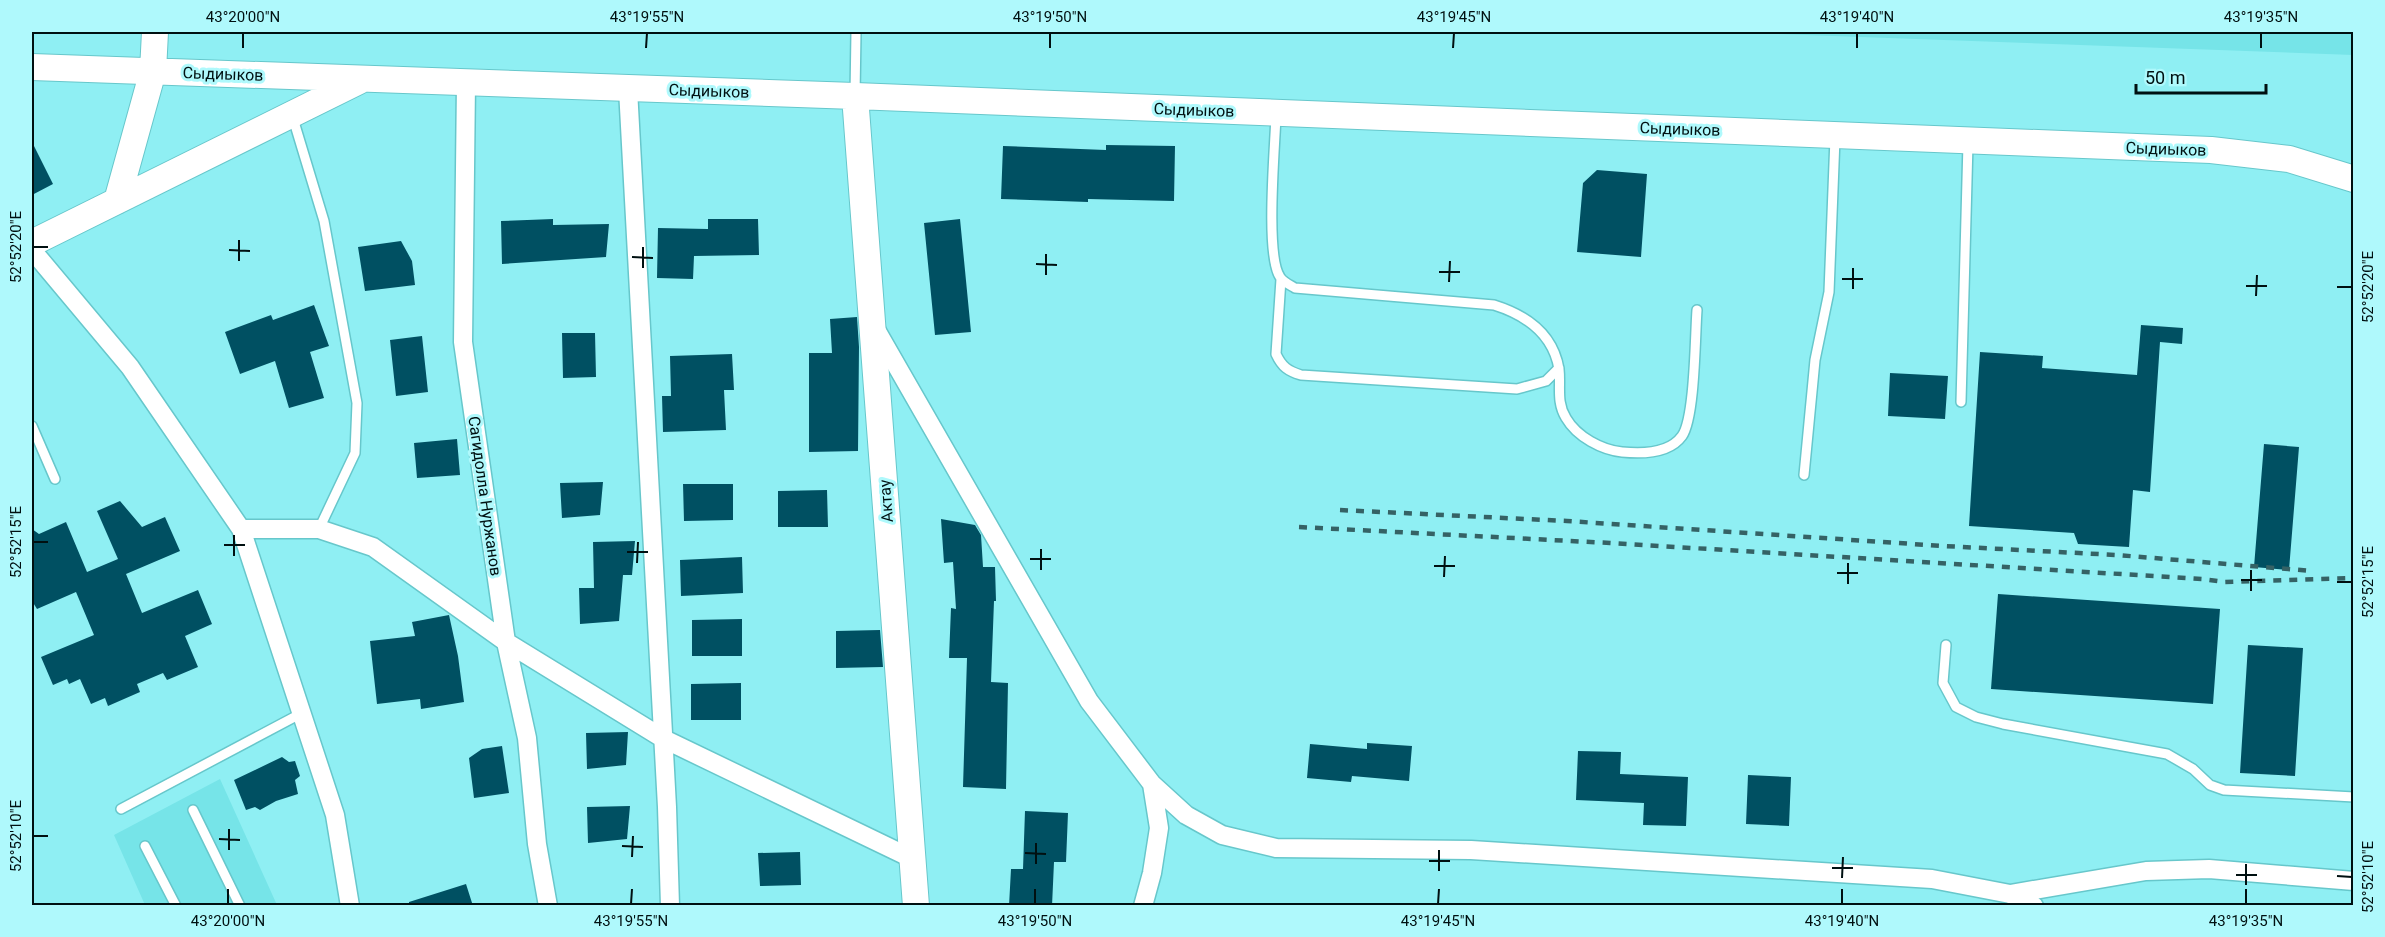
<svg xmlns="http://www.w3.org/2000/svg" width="2385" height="937" font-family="Roboto,sans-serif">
  <rect width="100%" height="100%" fill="#8feff3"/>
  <path fill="#76e4e8" d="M1724 32H2353L2354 55H2353Z
    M220 779 277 905H145L114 835Z"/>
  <path fill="#005062" d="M32 142 53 184 32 195Z
    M1106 145 1175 146 1174 201 1088 199V202L1001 199 1003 146 1106 150Z
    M1597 170 1647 174 1641 257 1577 252 1583 183Z
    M553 219V225L609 224 606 257 502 264 501 221Z
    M708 219H758L759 255 694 256 693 279 657 278 658 228 708 229Z
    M960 219 971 332 935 335 924 223Z
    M401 241 412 261 415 285 365 291 358 247Z
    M314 305 329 346 310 352 324 398 289 408 275 361 240 374 225 332 271 315 273 320Z
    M857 317 859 347 858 451 809 452V353H832L830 319Z
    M2141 325 2183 328 2182 344 2160 342 2150 492 2133 490 2129 547 2078 544 2074 533 1969 526 1980 352 2043 356 2042 368 2137 375Z
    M562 333H595L596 377 563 378Z
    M422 336 428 392 396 396 390 340Z
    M732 354 734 390H724L726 430 663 432 662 396H671L670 356Z
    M1890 373 1948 376 1945 419 1888 416Z
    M457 439 460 475 417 478 414 443Z
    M2264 444 2299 447 2289 570 2254 567Z
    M603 482 600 515 562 518 560 483Z
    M683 484H733V520L684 521Z
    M827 490 828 527H778V491Z
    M120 501 142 527 165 517 180 551 126 574 142 613 198 590 212 624 185 636 198 667 167 680 163 673 137 684 140 692 108 706 105 698 91 704 80 679 69 684 67 679 53 685 41 657 94 635 76 592 37 609 32 601V529L39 534 66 522 87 572 118 559 97 511Z
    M941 519 975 525 981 535 983 567H995L996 601H994L991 682 1008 683 1006 789 963 787 967 658H949L951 608 956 609 953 562 944 563Z
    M635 541 632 575H623L619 621 580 624 579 588H594L593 542Z
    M742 557 743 593 681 596 680 560Z
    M1998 594 2220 609 2213 704 1991 689Z
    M449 615 458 656 464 702 421 709 420 699 377 704 370 641 415 636 412 622Z
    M742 619V656H692V620Z
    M880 630 883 667 836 668V631Z
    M2248 645 2303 648 2295 776 2240 773Z
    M741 683V720H691V684Z
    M628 732 626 765 587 769 586 733Z
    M1367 743 1412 746 1409 781 1352 776 1351 782 1307 778 1310 744 1367 749Z
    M502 746 509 793 474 798 469 758 482 749Z
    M1578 751 1621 752 1620 774 1688 777 1686 826 1643 825 1644 803 1576 800Z
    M282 757 289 762 295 761 300 776 295 780 298 794 276 801 260 810 255 807 246 810 234 780Z
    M1748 775 1791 777 1789 826 1746 824Z
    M630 806 627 839 588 843 587 807Z
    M1025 811 1068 813 1066 862H1054L1052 906H1009L1011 869H1023Z
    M800 852 801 885 760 886 758 853Z
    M466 884 473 906H409V902Z"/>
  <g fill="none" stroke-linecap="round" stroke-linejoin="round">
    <g stroke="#67c7cb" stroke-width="12">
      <path id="lane" d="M855 95 856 32
        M292 115 324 221 357 403 355 453 319 529
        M1276 115C1275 147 1265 255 1280 277 1283 282 1290 285 1295 288L1494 305C1526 315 1553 334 1559 369 1561 386 1556 402 1566 418 1577 437 1602 450 1622 452 1642 454 1669 454 1682 436 1695 418 1695 336 1697 310
        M1281 279 1276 354C1282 367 1288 371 1301 375L1517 389 1546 381 1559 368
        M1961 402 1968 143
        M32 426 55 479
        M1804 475 1815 360 1829 292 1835 138
        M1946 645 1943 683 1956 707 1976 717 2003 724 2167 754 2193 769 2210 785 2224 790 2354 797
        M121 809 302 713
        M193 810 240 906
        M145 846 176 906"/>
    </g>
    <g stroke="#67c7cb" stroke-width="21">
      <path id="street" d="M466 83 463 342 506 642 527 738 537 844 548 906
        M628 89 667 807 670 906
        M32 250 130 367 241 529 335 815 350 906
        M875 328 1089 701 1152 784 1159 828 1152 873 1143 906
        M241 529H319L373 547 506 642 664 739 913 859
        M1152 784 1186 815 1222 835 1276 848 1471 850 1932 879 2010 894 2034 906
        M2010 894 2146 871 2209 869 2354 881"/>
    </g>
    <g stroke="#67c7cb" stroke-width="28">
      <path id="secondary" d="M32 67 855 96 2211 150 2289 159 2354 179
        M855 96 916 906
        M117 201 153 71 155 32
        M32 243 359 81"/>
    </g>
    <use href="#lane" stroke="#fff" stroke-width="9"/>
    <use href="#street" stroke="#fff" stroke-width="18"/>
    <use href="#secondary" stroke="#fff" stroke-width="26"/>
    <path stroke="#356265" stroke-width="4.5" stroke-dasharray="8 8" stroke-linecap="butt" d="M1340 510 1567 521 1943 546 2117 555 2312 571
      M1299 527 1610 543 2202 579 2225 582 2354 578"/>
  </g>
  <path fill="none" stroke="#001011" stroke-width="2" d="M243 48V33M646 48 647 33M1050 48V33M1453 48 1454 33M1857 48V33M2261 48V33M33 247H48M229 250 250 251M632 257 653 258M239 261V240M1036 264 1057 265M643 268V247M1439 272H1460M1046 275V254M1842 279H1863M1449 282 1450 261M2246 286H2267M2337 287H2352M1853 289V268M2256 296 2257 275M33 542H48M224 545H245M627 552H648M234 556V535M1030 559H1051M637 563 638 542M1434 566H1455M1041 570V549M1837 573H1858M1444 577 1445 556M2241 580H2262M2337 582H2352M1848 584V563M2251 591V570M33 836H48M219 839 240 840M622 846 643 847M229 850V829M1025 853 1046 854M632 857 633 836M1429 861H1450M1036 864V843M1832 868H1853M1439 871V850M2236 875H2257M2337 876 2352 877M1842 878 1843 857M2246 885V864M228 904V889M631 904 632 889M1035 904V889M1438 904 1439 889M1842 904V889M2246 904V889"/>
  <g text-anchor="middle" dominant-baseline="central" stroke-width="6" stroke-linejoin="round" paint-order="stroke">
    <g font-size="16" fill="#001011" stroke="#aff9fc">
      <text transform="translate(223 74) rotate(2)">Сыдиыков</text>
      <text transform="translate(709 91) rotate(2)">Сыдиыков</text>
      <text transform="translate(1194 110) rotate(2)">Сыдиыков</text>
      <text transform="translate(1680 129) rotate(2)">Сыдиыков</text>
      <text transform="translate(2166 149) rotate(2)">Сыдиыков</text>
      <text transform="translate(485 496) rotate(82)">Сагидолла Нуржанов</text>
      <text transform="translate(886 501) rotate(-94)">Актау</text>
    </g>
  </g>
  <rect width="2385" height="937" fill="none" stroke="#aff9fc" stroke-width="66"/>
  <path d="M2136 84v9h130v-9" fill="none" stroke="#001011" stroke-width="3"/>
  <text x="2145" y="84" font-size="18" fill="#001011" stroke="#aff9fc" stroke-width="4.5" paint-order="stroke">50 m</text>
  <rect x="33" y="33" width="2319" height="871" fill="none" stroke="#001011" stroke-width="2"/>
  <g font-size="15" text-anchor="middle" fill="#001011">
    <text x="243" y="22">43°20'00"N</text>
    <text x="647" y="22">43°19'55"N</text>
    <text x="1050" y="22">43°19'50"N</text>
    <text x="1454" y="22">43°19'45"N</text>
    <text x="1857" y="22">43°19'40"N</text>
    <text x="2261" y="22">43°19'35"N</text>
    <text transform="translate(16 247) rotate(-90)" y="5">52°52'20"E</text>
    <text transform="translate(2368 287) rotate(-90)" y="5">52°52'20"E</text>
    <text transform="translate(16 542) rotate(-90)" y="5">52°52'15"E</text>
    <text transform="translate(2368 582) rotate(-90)" y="5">52°52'15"E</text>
    <text transform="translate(16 836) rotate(-90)" y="5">52°52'10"E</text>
    <text transform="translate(2368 877) rotate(-90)" y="5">52°52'10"E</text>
    <text x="228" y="926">43°20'00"N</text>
    <text x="631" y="926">43°19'55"N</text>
    <text x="1035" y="926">43°19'50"N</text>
    <text x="1438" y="926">43°19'45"N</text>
    <text x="1842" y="926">43°19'40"N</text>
    <text x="2246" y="926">43°19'35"N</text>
  </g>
</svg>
